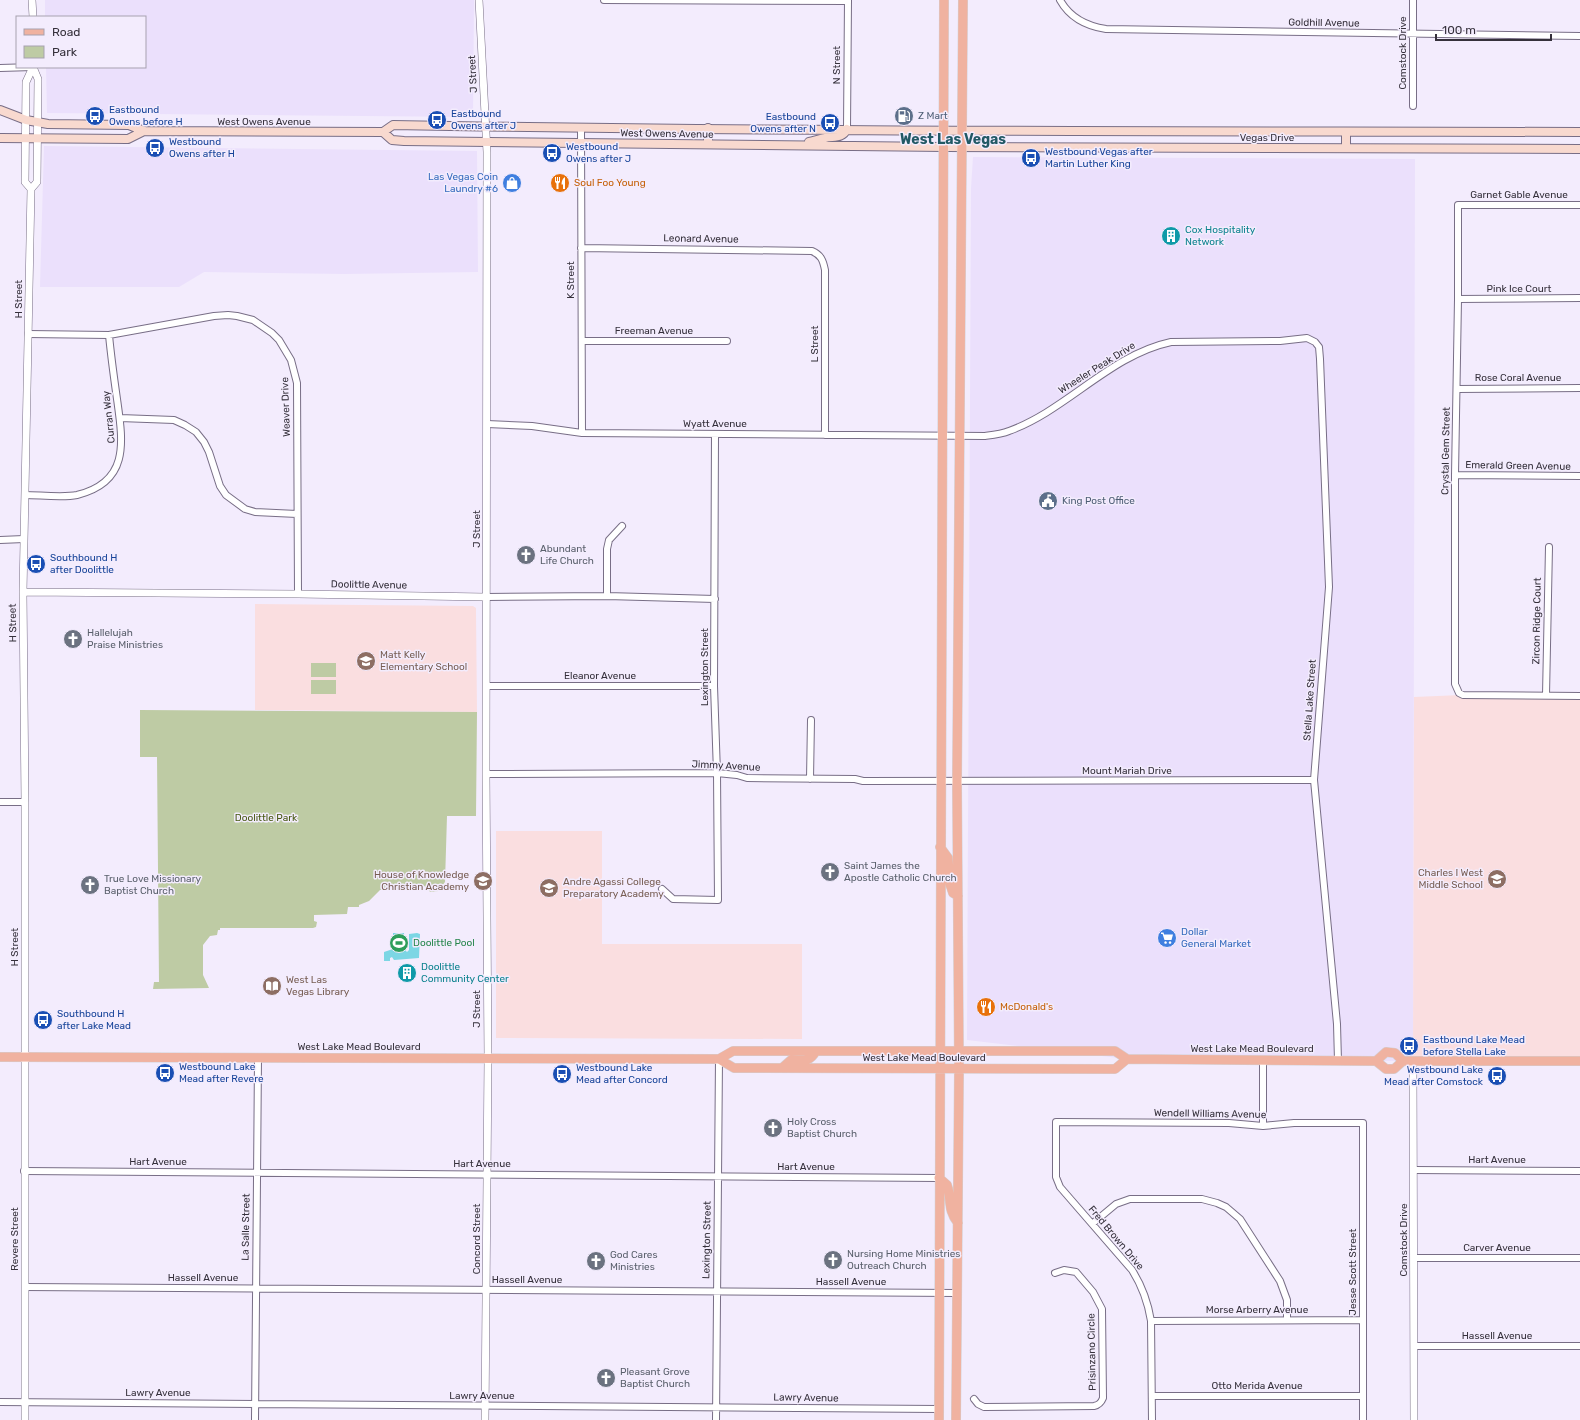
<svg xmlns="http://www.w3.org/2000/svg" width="1580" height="1420" font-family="Rubik,sans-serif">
  <rect width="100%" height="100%" fill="#f3ecfd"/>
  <path fill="#ebe0fc" d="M45 0H474L473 117 47 113 46 67H145V17H45Z
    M44 146 477 151 478 272 345 274 204 272 179 287H40Z
    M973 157 1415 159 1413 1061 1127 1059 967 1040 971 188Z"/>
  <path fill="#fadee0" d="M255 604 473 606 476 608V612L477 712 255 710Z
    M1461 695 1580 696V1061H1413L1414 697Z
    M496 831H602V944H802V1039L496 1038Z"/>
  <path fill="#becba4" d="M311 663H336V677H311Z
    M311 680H336V694H311Z
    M140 710 477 712 476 816H447L445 882 438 891 430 892 428 888 422 885 409 889 380 890 369 901 359 905V907H348L347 914 314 915V921L317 922 316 927 313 928H220V930H218L217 935 210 936 203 945V975L209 988 153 989 154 982H159L157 757H140Z"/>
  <path fill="#7cd6e4" d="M393 933H404L405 950 407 952 409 950V934L417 933 420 934 419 958 394 960 392 957 390 958V961H384V952L393 949Z"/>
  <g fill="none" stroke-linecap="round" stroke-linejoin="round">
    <g stroke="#786e86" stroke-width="8">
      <path id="minor" d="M604 0 848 1
        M1060 0C1070 18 1086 26 1106 29L1580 36
        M1413 0V106
        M0 68 33 67
        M581 128 582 433
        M847 129 848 0
        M1580 205H1458V299L1455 475V684L1459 693 1463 695 1580 696
        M581 248 812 251C821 255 823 260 825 270V435
        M1458 299 1580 298
        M28 334 109 335 214 316 228 315 237 316 253 320 272 333 279 340 291 360 297 383 298 594
        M582 341H727
        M1457 389 1580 388
        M120 418 174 420 185 425 196 432 204 442 209 452 220 486 226 495 245 509 255 512 297 514
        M487 424 532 426 582 433 985 436C993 435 1002 434 1009 431 1067 410 1110 355 1171 342L1280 341 1307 338 1315 342 1319 347 1320 359 1329 587 1314 780 1337 1024 1338 1061
        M1455 475 1580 476
        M25 495C39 495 63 498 77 495 130 482 123 442 117 399 114 378 111 356 109 335
        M0 540 24 539
        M607 596V549L609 540 622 526
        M486 597 607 596 715 599
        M487 686H714
        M1546 695 1549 547
        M486 774 717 773 737 775 747 778 855 779 863 781 1314 780
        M810 779 811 720
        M0 802H25
        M662 889 673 899 718 900 717 773 714 686 715 434
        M1263 1126V1060
        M1414 1170 1580 1171
        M24 1171 939 1178
        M1092 1224 1116 1204 1130 1199H1202L1217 1203 1226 1207 1240 1219 1280 1281 1287 1300V1320
        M1414 1258H1580
        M25 1287 957 1293
        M1151 1321 1363 1320
        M1414 1346H1580
        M1152 1396H1363
        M974 1399 978 1404 984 1407 1094 1406C1099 1405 1101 1403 1103 1398L1102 1309 1093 1292 1076 1272 1064 1270 1055 1273
        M0 1402 939 1409
        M255 1420 258 1058
        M716 1420 719 1059
        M1152 1420 1151 1321C1148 1302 1142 1286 1132 1270L1060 1187 1056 1177V1122L1229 1123 1263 1126 1294 1123H1363V1420"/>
    </g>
    <g stroke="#786e86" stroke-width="8">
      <path id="tertiary" d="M32 0 33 17
        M479 0 487 152 486 774 488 1059 485 1420
        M31 189 25 182 26 82 33 67
        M23 592 298 594 486 597
        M1413 1061 1414 1420
        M25 1420V802L23 592 31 189 37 182 38 79 33 67"/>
    </g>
    <g stroke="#786e86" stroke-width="10">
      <path id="secondary" d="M0 110 26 120 48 124 129 125 144 131 383 132 393 125C788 132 1184 131 1580 132
        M708 128V144
        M383 132 392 140 404 141 944 147 1580 149
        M1346 132V148
        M0 138 128 139 144 131
        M809 142C814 141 819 139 825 138 834 136 842 139 847 129"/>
    </g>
    <g stroke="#d3d1d4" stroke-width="10">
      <path id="primary" d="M940 847 948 858 950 884 953 893 958 896
        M0 1057 719 1059 734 1068 1115 1069 1127 1059
        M719 1059 733 1051H1115L1127 1059 1376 1061 1386 1052 1395 1053 1403 1061
        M1376 1061 1386 1069H1394L1403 1061H1580
        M782 1068 791 1060C804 1060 809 1063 816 1051
        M939 1178 947 1185C952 1199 947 1210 958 1223
        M939 1420 944 0
        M956 1420 959 1069 957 782 963 0"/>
    </g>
    <use href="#minor" stroke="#fff" stroke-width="6"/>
    <use href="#tertiary" stroke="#fff" stroke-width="7"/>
    <use href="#secondary" stroke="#f8d9cf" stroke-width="8"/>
    <use href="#primary" stroke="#f0b2a0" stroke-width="9"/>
  </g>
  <defs>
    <g id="bus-disc" transform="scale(1)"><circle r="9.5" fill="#1a4fb4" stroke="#f3ecfd"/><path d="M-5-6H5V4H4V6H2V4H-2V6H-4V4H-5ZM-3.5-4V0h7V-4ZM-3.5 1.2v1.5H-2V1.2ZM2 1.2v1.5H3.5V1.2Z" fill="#fff"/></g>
    <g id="fuel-disc" transform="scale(1)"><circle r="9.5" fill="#5c6f8a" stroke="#f3ecfd"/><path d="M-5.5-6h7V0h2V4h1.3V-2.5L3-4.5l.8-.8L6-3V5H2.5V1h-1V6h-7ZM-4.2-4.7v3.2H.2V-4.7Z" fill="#fff"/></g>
    <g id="shop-disc" transform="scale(1)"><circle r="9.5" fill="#3f7fe0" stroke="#f3ecfd"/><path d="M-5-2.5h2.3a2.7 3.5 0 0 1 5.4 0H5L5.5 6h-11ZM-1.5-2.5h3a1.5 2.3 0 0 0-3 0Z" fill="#fff"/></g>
    <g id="restaurant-disc" transform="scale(1)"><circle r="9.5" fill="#e8710a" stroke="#f3ecfd"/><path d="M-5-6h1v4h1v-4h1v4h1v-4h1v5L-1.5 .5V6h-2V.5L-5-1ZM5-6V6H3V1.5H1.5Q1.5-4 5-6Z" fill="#fff"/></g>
    <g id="building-disc" transform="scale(1)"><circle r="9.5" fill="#0f9aa8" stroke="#f3ecfd"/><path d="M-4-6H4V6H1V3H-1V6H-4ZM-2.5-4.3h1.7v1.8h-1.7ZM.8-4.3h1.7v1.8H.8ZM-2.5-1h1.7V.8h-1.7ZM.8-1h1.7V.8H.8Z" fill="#fff"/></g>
    <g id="civic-disc" transform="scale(1)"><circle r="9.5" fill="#5c6f8a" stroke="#f3ecfd"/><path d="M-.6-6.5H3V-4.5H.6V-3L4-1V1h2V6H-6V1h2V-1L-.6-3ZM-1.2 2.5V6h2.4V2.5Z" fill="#fff"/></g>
    <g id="church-disc" transform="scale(1)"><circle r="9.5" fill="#6b7280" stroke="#f3ecfd"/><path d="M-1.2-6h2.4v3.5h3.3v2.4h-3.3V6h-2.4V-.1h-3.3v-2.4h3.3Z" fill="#fff"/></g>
    <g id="school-disc" transform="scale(1)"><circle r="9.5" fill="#8d6e63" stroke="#f3ecfd"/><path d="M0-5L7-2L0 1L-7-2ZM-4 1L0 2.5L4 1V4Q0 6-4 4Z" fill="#fff"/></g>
    <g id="supermarket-disc" transform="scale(1)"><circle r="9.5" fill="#3f7fe0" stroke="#f3ecfd"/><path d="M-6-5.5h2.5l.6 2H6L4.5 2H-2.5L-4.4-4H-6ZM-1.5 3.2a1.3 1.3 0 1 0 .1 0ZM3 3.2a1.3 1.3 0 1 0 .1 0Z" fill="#fff"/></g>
    <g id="stadium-disc" transform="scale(1)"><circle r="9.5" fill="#2e9e5b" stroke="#f3ecfd"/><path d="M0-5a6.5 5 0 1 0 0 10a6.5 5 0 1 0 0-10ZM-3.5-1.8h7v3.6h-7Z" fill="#fff"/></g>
    <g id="library-disc" transform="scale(1)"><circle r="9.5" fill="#8d6e63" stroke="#f3ecfd"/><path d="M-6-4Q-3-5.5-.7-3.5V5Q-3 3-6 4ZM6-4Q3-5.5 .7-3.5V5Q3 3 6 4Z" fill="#fff"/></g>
  </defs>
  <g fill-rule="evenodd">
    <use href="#bus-disc" x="95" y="116"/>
    <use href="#fuel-disc" x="904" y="116"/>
    <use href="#bus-disc" x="437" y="120"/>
    <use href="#bus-disc" x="830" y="123"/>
    <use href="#bus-disc" x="155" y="148"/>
    <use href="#bus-disc" x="552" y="153"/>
    <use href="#bus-disc" x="1031" y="158"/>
    <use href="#shop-disc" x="512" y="183"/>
    <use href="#restaurant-disc" x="560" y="183"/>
    <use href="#building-disc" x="1171" y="236"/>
    <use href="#civic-disc" x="1048" y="501"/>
    <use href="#church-disc" x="526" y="555"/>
    <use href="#bus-disc" x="36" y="564"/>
    <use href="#church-disc" x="73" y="639"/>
    <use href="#school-disc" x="366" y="661"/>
    <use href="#church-disc" x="830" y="872"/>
    <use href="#school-disc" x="1497" y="879"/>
    <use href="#school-disc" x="483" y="881"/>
    <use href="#church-disc" x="90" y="885"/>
    <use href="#school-disc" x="549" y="888"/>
    <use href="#supermarket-disc" x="1167" y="938"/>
    <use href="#stadium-disc" x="399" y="943"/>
    <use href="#building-disc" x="407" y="973"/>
    <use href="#library-disc" x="272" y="986"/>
    <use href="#restaurant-disc" x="986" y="1007"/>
    <use href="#bus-disc" x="43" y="1020"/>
    <use href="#bus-disc" x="1409" y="1046"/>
    <use href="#bus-disc" x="165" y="1073"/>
    <use href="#bus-disc" x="562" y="1074"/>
    <use href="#bus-disc" x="1497" y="1076"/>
    <use href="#church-disc" x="773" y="1128"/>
    <use href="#church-disc" x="833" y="1260"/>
    <use href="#church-disc" x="596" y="1261"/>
    <use href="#church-disc" x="606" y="1378"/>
  </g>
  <g text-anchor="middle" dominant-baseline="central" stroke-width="3" stroke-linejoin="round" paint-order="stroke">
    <g font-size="10" fill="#35303b" stroke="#f3ecfd">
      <text transform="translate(1324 23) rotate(1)">Goldhill Avenue</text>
      <text transform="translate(1403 53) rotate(-90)">Comstock Drive</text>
      <text transform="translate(837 65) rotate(-90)">N Street</text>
      <text transform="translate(473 74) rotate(-93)">J Street</text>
      <text x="264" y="122">West Owens Avenue</text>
      <text transform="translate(667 134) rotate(1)">West Owens Avenue</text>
      <text x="1267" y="138">Vegas Drive</text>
      <text x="1519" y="195">Garnet Gable Avenue</text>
      <text transform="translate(701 239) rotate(1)">Leonard Avenue</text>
      <text transform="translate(571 280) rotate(-90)">K Street</text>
      <text x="1519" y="289">Pink Ice Court</text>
      <text transform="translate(19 299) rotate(-90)">H Street</text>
      <text x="654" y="331">Freeman Avenue</text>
      <text transform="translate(815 344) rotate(-90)">L Street</text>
      <text transform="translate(1097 368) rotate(-32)">Wheeler Peak Drive</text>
      <text x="1518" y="378">Rose Coral Avenue</text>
      <text transform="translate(286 407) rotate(-92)">Weaver Drive</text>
      <text transform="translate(109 417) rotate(-96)">Curran Way</text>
      <text x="715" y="424">Wyatt Avenue</text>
      <text transform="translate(1446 451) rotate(-89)">Crystal Gem Street</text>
      <text transform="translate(1518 466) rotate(1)">Emerald Green Avenue</text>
      <text transform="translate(477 529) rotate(-90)">J Street</text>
      <text transform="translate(369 585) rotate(1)">Doolittle Avenue</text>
      <text transform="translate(1537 621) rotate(-89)">Zircon Ridge Court</text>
      <text transform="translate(13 623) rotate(-91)">H Street</text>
      <text transform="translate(705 667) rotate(-90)">Lexington Street</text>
      <text x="600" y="676">Eleanor Avenue</text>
      <text transform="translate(1310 700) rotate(-86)">Stella Lake Street</text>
      <text transform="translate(726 766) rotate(3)">Jimmy Avenue</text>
      <text x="1127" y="771">Mount Mariah Drive</text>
      <text transform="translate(15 947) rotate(-90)">H Street</text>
      <text transform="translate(477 1009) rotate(-90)">J Street</text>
      <text x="359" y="1047">West Lake Mead Boulevard</text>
      <text x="1252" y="1049">West Lake Mead Boulevard</text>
      <text x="924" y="1058">West Lake Mead Boulevard</text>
      <text transform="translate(1210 1114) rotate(1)">Wendell Williams Avenue</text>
      <text x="1497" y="1160">Hart Avenue</text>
      <text x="158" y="1162">Hart Avenue</text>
      <text x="482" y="1164">Hart Avenue</text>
      <text x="806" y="1167">Hart Avenue</text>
      <text transform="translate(246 1227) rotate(-89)">La Salle Street</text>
      <text transform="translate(1116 1238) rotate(50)">Fred Brown Drive</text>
      <text transform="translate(15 1239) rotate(-90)">Revere Street</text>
      <text transform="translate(477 1239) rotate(-90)">Concord Street</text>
      <text transform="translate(707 1240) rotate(-89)">Lexington Street</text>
      <text transform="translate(1404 1240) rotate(-90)">Comstock Drive</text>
      <text x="1497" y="1248">Carver Avenue</text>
      <text transform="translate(1353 1272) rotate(-90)">Jesse Scott Street</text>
      <text x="203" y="1278">Hassell Avenue</text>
      <text x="527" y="1280">Hassell Avenue</text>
      <text x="851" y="1282">Hassell Avenue</text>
      <text x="1257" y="1310">Morse Arberry Avenue</text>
      <text x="1497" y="1336">Hassell Avenue</text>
      <text transform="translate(1092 1352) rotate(-91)">Prisinzano Circle</text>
      <text x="1257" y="1386">Otto Merida Avenue</text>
      <text x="158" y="1393">Lawry Avenue</text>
      <text x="482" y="1396">Lawry Avenue</text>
      <text transform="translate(806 1398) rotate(1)">Lawry Avenue</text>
    </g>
    <g font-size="10" fill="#164399" stroke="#f3ecfd" text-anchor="start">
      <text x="109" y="110">Eastbound<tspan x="109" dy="12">Owens before H</tspan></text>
      <text x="451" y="114">Eastbound<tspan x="451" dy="12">Owens after J</tspan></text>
      <text x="816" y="117" text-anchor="end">Eastbound<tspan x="816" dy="12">Owens after N</tspan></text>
      <text x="169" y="142">Westbound<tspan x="169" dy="12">Owens after H</tspan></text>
      <text x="566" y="147">Westbound<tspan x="566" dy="12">Owens after J</tspan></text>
      <text x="1045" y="152">Westbound Vegas after<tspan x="1045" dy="12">Martin Luther King</tspan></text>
      <text x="50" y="558">Southbound H<tspan x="50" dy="12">after Doolittle</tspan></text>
      <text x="57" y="1014">Southbound H<tspan x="57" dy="12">after Lake Mead</tspan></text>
      <text x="1423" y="1040">Eastbound Lake Mead<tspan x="1423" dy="12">before Stella Lake</tspan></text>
      <text x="179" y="1067">Westbound Lake<tspan x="179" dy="12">Mead after Revere</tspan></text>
      <text x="576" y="1068">Westbound Lake<tspan x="576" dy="12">Mead after Concord</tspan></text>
      <text x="1483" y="1070" text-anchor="end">Westbound Lake<tspan x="1483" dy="12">Mead after Comstock</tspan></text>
    </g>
    <g font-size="10" fill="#4e5e75" stroke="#f3ecfd" text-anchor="start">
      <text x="918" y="116">Z Mart</text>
      <text x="1062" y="501">King Post Office</text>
    </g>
    <g font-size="10" fill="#366cbe" stroke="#f3ecfd" text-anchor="end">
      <text x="498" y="177">Las Vegas Coin<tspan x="498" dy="12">Laundry #6</tspan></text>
      <text x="1181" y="932" text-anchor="start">Dollar<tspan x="1181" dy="12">General Market</tspan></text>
    </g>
    <g font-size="10" fill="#c56008" stroke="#f3ecfd" text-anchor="start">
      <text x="574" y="183">Soul Foo Young</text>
      <text x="1000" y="1007">McDonald's</text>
    </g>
    <g font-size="10" fill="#0d838f" stroke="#f3ecfd" text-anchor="start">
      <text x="1185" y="230">Cox Hospitality<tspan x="1185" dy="12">Network</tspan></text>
      <text x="421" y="967">Doolittle<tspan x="421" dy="12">Community Center</tspan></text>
    </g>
    <g font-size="10" fill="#5b616d" stroke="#f3ecfd" text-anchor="start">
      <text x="540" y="549">Abundant<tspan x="540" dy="12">Life Church</tspan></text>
      <text x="87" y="633">Hallelujah<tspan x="87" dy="12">Praise Ministries</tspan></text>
      <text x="844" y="866">Saint James the<tspan x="844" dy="12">Apostle Catholic Church</tspan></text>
      <text x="104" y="879">True Love Missionary<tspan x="104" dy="12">Baptist Church</tspan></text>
      <text x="787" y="1122">Holy Cross<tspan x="787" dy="12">Baptist Church</tspan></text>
      <text x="847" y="1254">Nursing Home Ministries<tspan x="847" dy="12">Outreach Church</tspan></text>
      <text x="610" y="1255">God Cares<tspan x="610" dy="12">Ministries</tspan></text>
      <text x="620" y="1372">Pleasant Grove<tspan x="620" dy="12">Baptist Church</tspan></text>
    </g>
    <g font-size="10" fill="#785e54" stroke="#f3ecfd" text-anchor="start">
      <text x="380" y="655">Matt Kelly<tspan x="380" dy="12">Elementary School</tspan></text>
      <text x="1483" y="873" text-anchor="end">Charles I West<tspan x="1483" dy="12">Middle School</tspan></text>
      <text x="469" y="875" text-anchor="end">House of Knowledge<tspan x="469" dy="12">Christian Academy</tspan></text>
      <text x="563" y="882">Andre Agassi College<tspan x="563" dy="12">Preparatory Academy</tspan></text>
      <text x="286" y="980">West Las<tspan x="286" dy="12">Vegas Library</tspan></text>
    </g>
    <g font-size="10" fill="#475812" stroke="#f3ecfd">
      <text x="266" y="818">Doolittle Park</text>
    </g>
    <g font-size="10" fill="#27864d" stroke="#f3ecfd" text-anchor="start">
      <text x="413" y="943">Doolittle Pool</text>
    </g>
    <g font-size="14" font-weight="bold" fill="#225965" stroke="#f3ecfd">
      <text x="953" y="139">West Las Vegas</text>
    </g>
  </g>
  <rect x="16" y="16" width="130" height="52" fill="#f3ecfd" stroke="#a7a1af"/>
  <rect x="24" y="29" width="20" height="6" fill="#f0b2a0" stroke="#a7a1af"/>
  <text x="52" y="36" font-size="12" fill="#35303b">Road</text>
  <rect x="24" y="46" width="20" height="12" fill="#becba4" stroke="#a7a1af"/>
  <text x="52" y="56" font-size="12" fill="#35303b">Park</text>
  <path d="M1436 34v6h115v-6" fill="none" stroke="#35303b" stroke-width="2"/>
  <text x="1442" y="34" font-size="12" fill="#35303b" stroke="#f3ecfd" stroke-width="3" paint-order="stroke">100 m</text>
</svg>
